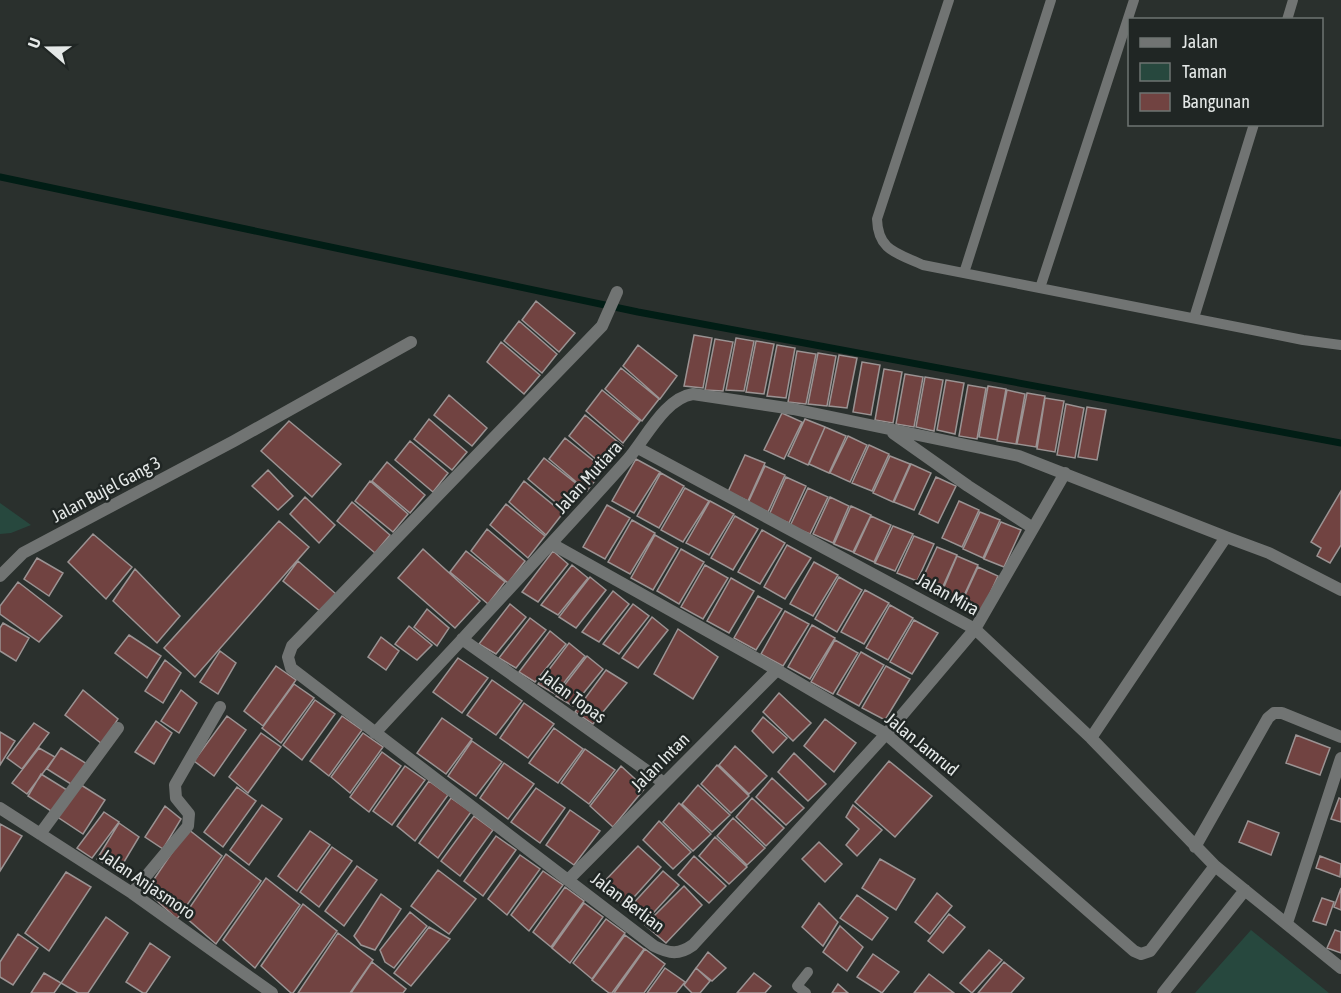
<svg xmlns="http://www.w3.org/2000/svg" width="1341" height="993" font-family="'Asap Condensed',sans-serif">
  <rect width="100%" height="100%" fill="#2a302d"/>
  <path fill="#27483e" d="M0 503 31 525 11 533 0 534Z
    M1251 930 1329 993H1195Z"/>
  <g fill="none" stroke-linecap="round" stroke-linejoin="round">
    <path stroke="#011d15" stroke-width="7" d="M0 177 638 312 1341 443"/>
  </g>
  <path fill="#714341" stroke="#9b9393" stroke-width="1.5" d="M536 301 575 333 559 352 522 320Z
    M519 321 557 354 542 373 504 341Z
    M694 335 712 338 703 388 684 386Z
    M736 338 754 341 744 391 726 390Z
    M715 339 733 342 723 391 705 390Z
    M756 341 774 344 764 394 746 392Z
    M501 342 540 375 524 394 487 362Z
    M638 345 677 376 660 399 623 366Z
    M777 345 795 348 786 398 767 396Z
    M797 351 816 354 806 404 788 402Z
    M818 353 836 356 827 406 808 404Z
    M839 355 857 358 847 408 829 406Z
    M862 362 880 365 871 415 853 412Z
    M621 368 659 399 642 421 605 389Z
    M884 369 902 372 893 423 875 420Z
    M905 374 923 377 914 427 896 424Z
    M925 377 943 380 934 431 916 427Z
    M946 380 964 383 955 434 937 430Z
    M968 385 986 388 977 439 959 436Z
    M988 386 1006 389 997 440 979 437Z
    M602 390 640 421 623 443 586 411Z
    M1007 390 1025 394 1016 444 997 441Z
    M1027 393 1045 396 1036 447 1017 444Z
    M449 395 487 428 472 446 434 415Z
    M1045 398 1064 401 1055 452 1037 449Z
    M1066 404 1084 408 1075 458 1057 455Z
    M1087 407 1106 410 1097 460 1078 457Z
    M782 413 802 422 784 459 764 450Z
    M585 415 623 446 606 468 569 436Z
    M429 419 467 452 452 470 414 439Z
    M805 419 825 427 808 465 788 456Z
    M289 421 341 464 312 497 261 451Z
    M825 427 846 436 829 473 809 464Z
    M848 436 867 445 850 482 830 473Z
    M565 438 604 469 587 491 549 459Z
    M410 441 448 473 433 492 395 460Z
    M869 445 889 454 872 491 852 483Z
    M745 455 765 463 748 501 728 492Z
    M890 456 910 464 893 502 873 493Z
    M544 458 583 489 566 511 528 479Z
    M636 459 660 472 634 513 612 501Z
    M387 462 425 495 410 513 372 481Z
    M911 464 931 473 914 510 894 502Z
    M765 466 785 475 768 512 748 503Z
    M268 470 293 496 278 510 252 486Z
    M661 473 684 486 659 528 637 516Z
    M786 477 806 486 789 523 769 515Z
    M936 477 956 486 938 523 919 514Z
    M370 481 408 514 393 532 355 501Z
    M524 481 563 513 546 535 509 502Z
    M685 488 709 501 683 542 661 530Z
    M808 488 828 497 810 534 790 526Z
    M1341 491V545L1330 563 1317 556 1321 548 1311 542Z
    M305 497 335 525 319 543 290 514Z
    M830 497 849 506 833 543 813 534Z
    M710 501 734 514 709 555 686 543Z
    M959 501 979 510 962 547 942 538Z
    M352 502 390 535 375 553 337 521Z
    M506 504 545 536 528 558 490 525Z
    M607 505 630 518 605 559 583 547Z
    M851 506 871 515 853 552 834 544Z
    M980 512 1000 520 983 558 963 549Z
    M735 516 758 529 733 570 711 558Z
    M871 516 891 525 874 562 854 553Z
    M632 520 655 533 630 574 608 562Z
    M279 521 309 547 195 677 164 648Z
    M1001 522 1021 530 1004 567 984 559Z
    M893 526 913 534 895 571 875 563Z
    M487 529 525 561 508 583 471 551Z
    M762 530 785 543 760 584 738 572Z
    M93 534 132 567 106 599 68 562Z
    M655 535 678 548 653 590 631 578Z
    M914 536 934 544 917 581 897 573Z
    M787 545 811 558 785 599 764 587Z
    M937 547 957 555 940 593 920 584Z
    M423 549 480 601 455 628 398 578Z
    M681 549 704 562 679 604 657 591Z
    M466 551 505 582 488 604 450 572Z
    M553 551 568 564 538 602 522 592Z
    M957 556 978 565 961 602 941 594Z
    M37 558 63 573 49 596 24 579Z
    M298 561 336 594 321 612 283 581Z
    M814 562 838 575 813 616 790 604Z
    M572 565 588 578 558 615 541 605Z
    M705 565 728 578 703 619 681 607Z
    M978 567 998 576 981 613 961 604Z
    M135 569 180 616 157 643 113 601Z
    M590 577 606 590 576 628 559 617Z
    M839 577 862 590 837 632 815 619Z
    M731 578 754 591 729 633 707 621Z
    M18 582 62 616 39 642 0 614V606Z
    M865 590 889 603 864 644 841 632Z
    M613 591 629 604 599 642 582 632Z
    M758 596 782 609 756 650 734 638Z
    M510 604 526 617 496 654 479 644Z
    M633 604 649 616 619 654 603 644Z
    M890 605 913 618 888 660 866 648Z
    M427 609 449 628 437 646 414 627Z
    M785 611 809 624 783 666 761 654Z
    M652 617 668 630 638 668 622 658Z
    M530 618 546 630 516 668 499 658Z
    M914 620 938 633 912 674 890 662Z
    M3 623 29 638 16 661 0 651V628Z
    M812 625 835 638 810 679 788 667Z
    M409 626 432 645 417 660 395 644Z
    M678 629 718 657 693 699 654 674Z
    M550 631 566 644 535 682 519 672Z
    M129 635 161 656 147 678 115 653Z
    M381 637 399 651 386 670 368 657Z
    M835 640 858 653 833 694 811 682Z
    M569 643 585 656 555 694 538 684Z
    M220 651 236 663 218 694 200 682Z
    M861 652 884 665 859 706 837 694Z
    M587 656 603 669 573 706 556 696Z
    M458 658 488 678 462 713 433 692Z
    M165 660 181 673 163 703 145 691Z
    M276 666 296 680 263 726 244 711Z
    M886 666 910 679 885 720 862 708Z
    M606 670 627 683 593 724 575 712Z
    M492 680 522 701 496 735 467 715Z
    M294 684 314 698 281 743 262 728Z
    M83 690 118 719 102 744 65 715Z
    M181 690 197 703 179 733 161 721Z
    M779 693 811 723 793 741 763 712Z
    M315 700 335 714 302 760 283 745Z
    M524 703 554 724 528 758 500 738Z
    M227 716 246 730 214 776 194 761Z
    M342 716 362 730 329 776 310 761Z
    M763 717 787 738 773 753 752 731Z
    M442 718 472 739 446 774 417 753Z
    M825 719 856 743 834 772 804 746Z
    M156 721 172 733 154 764 135 752Z
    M34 723 49 733 22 769 7 758Z
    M554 728 583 749 558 783 529 763Z
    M0 732 15 741 0 765Z
    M261 733 281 747 248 793 229 777Z
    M363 733 383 747 350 793 331 777Z
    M1296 735 1330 748 1320 775 1286 763Z
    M472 741 502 762 476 796 448 776Z
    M735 746 767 776 749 794 719 765Z
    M39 748 55 757 27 794 12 783Z
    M61 748 87 764 74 786 47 769Z
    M585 749 615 770 589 804 561 783Z
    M382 752 401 766 369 812 350 797Z
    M794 753 826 784 808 801 778 772Z
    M889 761 932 796 895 837 855 802Z
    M504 763 534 784 508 819 480 798Z
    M717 765 749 796 731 813 701 784Z
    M405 766 425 780 392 825 373 811Z
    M621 766 645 788 613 827 590 806Z
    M41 774 67 790 54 813 28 796Z
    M772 778 804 808 786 825 756 797Z
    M429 781 448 795 415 841 397 826Z
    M78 783 105 800 83 834 56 816Z
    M698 785 730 815 712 832 682 804Z
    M237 787 256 801 223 847 204 832Z
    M536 788 565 808 540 843 511 822Z
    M451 798 471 812 438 858 419 843Z
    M752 798 784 828 766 846 736 817Z
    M1339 798 1341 799V822L1331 819Z
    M679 803 711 834 693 851 663 822Z
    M262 805 282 819 249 865 230 850Z
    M853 805 882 830 857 856 846 845 859 829 846 817Z
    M165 806 181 819 163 849 145 837Z
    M570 810 600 831 574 865 546 845Z
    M104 812 119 822 92 858 77 848Z
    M474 816 493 830 460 876 441 861Z
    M733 818 765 848 747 865 717 836Z
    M659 821 691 852 673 869 643 840Z
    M1248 821 1279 833 1271 855 1239 842Z
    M119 823 139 837 118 872 97 859Z
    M0 824 22 836 0 871Z
    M188 829 222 856 177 919 146 891Z
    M310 831 330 845 297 891 278 876Z
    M496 836 516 850 483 896 464 881Z
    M715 837 747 867 729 884 699 856Z
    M819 842 842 864 825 882 802 859Z
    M638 846 661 867 626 906 600 886Z
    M332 847 352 861 319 907 300 892Z
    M226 854 261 881 216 944 184 916Z
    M520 855 540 869 507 915 488 899Z
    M694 856 726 886 709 903 678 875Z
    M1320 856 1341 864 1340 877 1316 868Z
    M880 859 915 879 896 910 862 888Z
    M357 866 377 880 344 926 325 911Z
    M438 870 476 899 449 934 411 906Z
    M543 871 563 885 529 931 511 915Z
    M663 871 679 885 644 923 629 908Z
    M66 872 91 887 49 951 25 933Z
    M266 878 300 905 255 968 223 940Z
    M684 886 702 905 666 943 645 925Z
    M565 887 584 901 551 947 533 932Z
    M1341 888V910L1334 907Z
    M937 893 952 906 930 934 915 922Z
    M381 894 401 909 375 950 361 945 354 936Z
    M857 895 888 918 872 940 840 918Z
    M1322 898 1334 902 1326 925 1313 921Z
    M584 903 603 917 570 963 552 948Z
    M819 903 838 922 823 946 802 927Z
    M303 904 337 931 293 993H291L261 966Z
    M410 912 427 926 394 968 385 962 380 950Z
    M949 914 965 927 943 953 928 941Z
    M106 917 128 933 88 993H78L61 983Z
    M606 919 625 933 592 979 573 963Z
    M840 926 863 947 847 971 823 952Z
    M429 927 450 939 411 986 394 973Z
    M1335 930 1341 932V953L1327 948Z
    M338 933 373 960 350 993H298Z
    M18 934 38 948 13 985 0 977V962Z
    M625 935 644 949 612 993H609L592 980Z
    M150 943 170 957 146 993H143L126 982Z
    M645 949 665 964 644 993H614Z
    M989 950 1002 960 972 993 960 983Z
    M708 952 726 968 712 981 696 968Z
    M873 954 899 972 882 993 857 977Z
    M372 962 406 989 403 993H351Z
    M1004 962 1024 978 1011 993H978Z
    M665 968 685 982 676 993H647Z
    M696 968 710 981 700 993H692L684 985Z
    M44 973 61 983 54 993H31Z
    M754 973 771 986 765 993H737Z
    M929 974 954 993H914Z
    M838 984 848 993H832Z"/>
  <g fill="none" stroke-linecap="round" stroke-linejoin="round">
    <path stroke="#717473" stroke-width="10" d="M949 0 877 219C878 251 897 253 923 265L1303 340 1341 345
      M1287 20 1293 0
      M964 273 1051 0
      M1040 288 1134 0
      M1194 318 1254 124
      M806 993 797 986 808 972"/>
    <path stroke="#717473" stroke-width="12" d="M617 292 602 326 292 646 288 657 291 668 654 946C670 954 679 955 693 945L886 734 975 629 1065 473
      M893 433 968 486 1033 528
      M638 448 975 629 1091 738 1215 866 1341 968
      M1226 537 1269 553 1341 590
      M552 544 777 670 886 734 1134 951 1141 954 1150 951 1215 866
      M0 576 23 553 234 441 411 342
      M462 639 664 783
      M375 733C459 642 545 552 628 459 646 438 665 398 693 394L793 409 1019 456 1226 537 1091 738
      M0 808 132 893 272 993
      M40 834 118 728
      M1195 847 1268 718 1274 713H1282L1341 737
      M569 879 777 670
      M132 893 188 826 189 814 176 798 175 785 220 707
      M1287 923 1341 758
      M1163 993 1245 890"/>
  </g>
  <g text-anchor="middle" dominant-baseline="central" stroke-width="5" stroke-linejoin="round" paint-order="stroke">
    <g font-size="18" fill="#e4e8e7" stroke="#202624">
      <text transform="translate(588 477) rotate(-48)">Jalan Mutiara</text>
      <text transform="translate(106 489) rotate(-28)">Jalan Bujel Gang 3</text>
      <text transform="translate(948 594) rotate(29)">Jalan Mira</text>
      <text transform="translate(573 696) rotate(36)">Jalan Topas</text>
      <text transform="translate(922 744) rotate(39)">Jalan Jamrud</text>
      <text transform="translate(660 762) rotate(-45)">Jalan Intan</text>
      <text transform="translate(148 884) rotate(34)">Jalan Anjasmoro</text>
      <text transform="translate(628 902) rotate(37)">Jalan Berlian</text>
    </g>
  </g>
  <rect x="1128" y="18" width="195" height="108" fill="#202624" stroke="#6e7472" stroke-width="1.5"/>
  <rect x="1140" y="38" width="30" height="9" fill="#717473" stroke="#6e7472" stroke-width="1.5"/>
  <text x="1182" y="48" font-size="18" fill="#e4e8e7">Jalan</text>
  <rect x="1140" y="63" width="30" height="18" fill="#27483e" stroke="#6e7472" stroke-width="1.5"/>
  <text x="1182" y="78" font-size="18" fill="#e4e8e7">Taman</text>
  <rect x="1140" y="93" width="30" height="18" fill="#714341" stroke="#6e7472" stroke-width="1.5"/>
  <text x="1182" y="108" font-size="18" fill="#e4e8e7">Bangunan</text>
  <g transform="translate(48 48) rotate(290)" stroke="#202624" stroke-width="4.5" paint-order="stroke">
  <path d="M0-4.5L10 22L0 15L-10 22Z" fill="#e4e8e7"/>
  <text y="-9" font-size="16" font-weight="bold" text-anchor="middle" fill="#e4e8e7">U</text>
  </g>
</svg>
